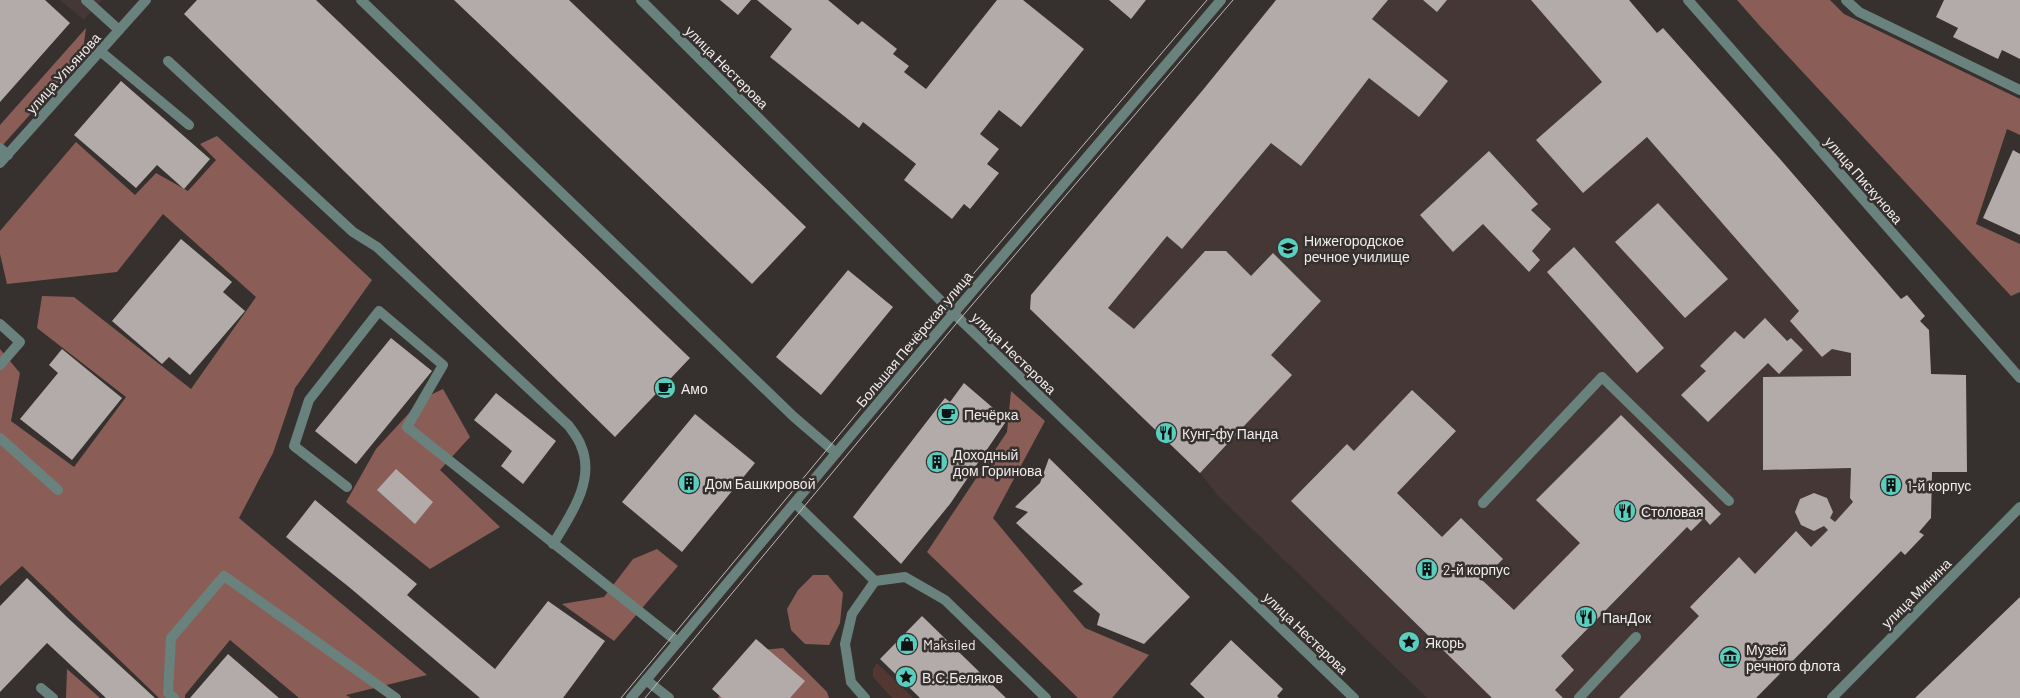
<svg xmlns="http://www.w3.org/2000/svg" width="2020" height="698" font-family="Barlow,sans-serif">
  <rect width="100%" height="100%" fill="#36302f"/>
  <path fill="#443735" d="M60 0H102L84 20Z
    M1276 0H1629L1657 33 1901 299 1907 295 1925 316 1920 321 1929 330 1931 374 1966 375 1967 472H1932L1931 518 1919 531 1924 535 1905 555 1900 552 1756 698H1427L1219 497 1200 473 1030 309 1031 295 1202 91Z"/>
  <path fill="#533733" d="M877 663 913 698H892L873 677V669Z"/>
  <path fill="#8b5d57" d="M1737 0H1830L1844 14 2020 99V135L2007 129 1976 224 2020 244V292L2011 296 1759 25Z
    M86 28 82 57 0 148V125Z
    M217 136 372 280 295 388 273 453 239 518 427 675 346 695 351 698H299L230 640 185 695V698H159L22 566 0 586V349L20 373 11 421 74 467 126 397 37 328 42 296 74 297 191 389 256 297 163 214 117 272 7 284 0 254V231L76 142 135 195 156 173 188 191 216 160 200 144Z
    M443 389 470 437 440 470 500 527 430 569 346 502 376 449 422 399Z
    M1011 391 1045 421 993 518 1085 628 1149 655 1112 698H1078L927 552 1007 432Z
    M657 549 678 566 614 641 562 604 604 597 633 559Z
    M813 575H828L843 593 840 623 829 645 805 644 791 630 787 609 798 590Z
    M783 648 827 692 829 698H718L752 651Z
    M67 669 100 698H66Z"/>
  <path fill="#b2aba9" d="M0 0H45L70 23 0 102Z
    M197 0H316L690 358 615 437 184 14Z
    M454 0H569L806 227 752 284Z
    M720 0H751L738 15Z
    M757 0H828L858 25 862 21 897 49 893 54 909 66 904 72 926 89 997 0H1023L1084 49 1021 127 999 110 980 134 999 149 987 164 999 173 970 209 964 204 952 219 904 180 916 164 863 122 859 128 770 57 792 29Z
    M1109 0H1146L1131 19Z
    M1276 0H1388L1372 19 1448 81 1419 117 1369 78 1301 166 1271 143 1182 249 1167 236 1108 308 1134 329 1205 251H1226L1251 276 1273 253 1321 301 1271 355 1292 375 1200 473 1030 309 1031 295 1202 91Z
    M1423 0H1447L1437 12Z
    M1531 0H1629L1657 33 1663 28 1780 159 1901 299 1907 295 1925 316 1920 321 1929 330 1931 374 1966 375 1967 472H1932L1931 518 1919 532 1924 535 1905 555 1901 551 1756 698H1619L1699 616 1690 607 1739 557 1755 574 1796 531 1811 547 1828 530 1824 526 1814 531 1801 525 1795 512 1800 499 1814 493 1827 498 1833 512 1830 518 1835 522 1853 502 1850 498 1851 468 1763 470V377L1851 376V353L1832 349 1822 357 1790 321 1799 311 1647 137 1583 193 1536 140 1602 82Z
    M1944 0H2020V59L2002 50 1998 59 1953 37 1958 28 1936 17Z
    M121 81 210 159 184 189 157 165 136 188 74 135Z
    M2013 150 2020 154V235L1983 218Z
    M1489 151 1538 204 1531 210 1551 229 1532 251 1540 260 1529 272 1483 224 1453 252 1420 215Z
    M1658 203 1728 279 1685 318 1615 242Z
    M181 239 232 282 223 292 245 311 190 375 169 357 162 364 112 321Z
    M1574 247 1664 348 1637 373 1547 272Z
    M848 270 893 307 821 395 776 357Z
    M1765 318 1787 341 1791 338 1803 350 1779 374 1768 363 1708 422 1681 395 1706 371 1700 366 1735 331 1744 339Z
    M391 338 432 371 356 464 315 431Z
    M62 349 122 398 72 460 20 419 58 373 49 365Z
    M964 383 1007 420 950 504 901 564 853 517 945 398 950 402Z
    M1412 390 1456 431 1397 493 1442 537 1461 518 1503 559 1482 580 1514 610 1580 543 1536 500 1621 415 1721 514 1710 525 1704 518 1691 531 1687 527 1561 656 1574 670 1555 690 1563 698H1492L1291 501 1347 444 1354 451Z
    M496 393 556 441 523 484 501 466 512 451 474 420Z
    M695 414 755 463 682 552 622 502Z
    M1049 458 1190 597 1144 644 1097 625 1100 614 1073 591 1083 584 1016 523 1028 512 1015 507 1040 483Z
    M396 469 433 502 415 524 377 490Z
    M315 500 417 584 407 595 495 669 548 601 605 641 563 698H480L349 587 286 537Z
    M27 578 69 619 155 698H106L47 643 0 692V606Z
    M2020 597V698H1915Z
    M922 616 1006 698H920L880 659Z
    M756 639 805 681 790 698H722L712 689Z
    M1231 640 1283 689 1277 696 1279 698H1205L1190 684Z
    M228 654 279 698H190Z"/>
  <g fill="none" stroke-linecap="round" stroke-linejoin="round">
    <path stroke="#6a827e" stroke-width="10" d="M86 0 119 30
      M361 0 794 417 836 453
      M1846 0 1859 12 2020 90
      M100 51 189 125
      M168 61 353 232 377 247 569 426C573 432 579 439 581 446 596 480 570 516 553 544
      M0 148 8 155
      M0 324 20 342 0 365
      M0 438 58 490
      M347 487 294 446 309 400 379 311 443 365 407 427 678 642
      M795 503 875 581 905 577 945 600 1046 698
      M1483 503 1602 377 1729 501
      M646 680 669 698
      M41 688 53 698
      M174 698 168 693 171 638 224 576 396 698
      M865 698 851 682 845 644 852 614 875 581
      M1579 698 1636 637"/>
    <path stroke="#6a827e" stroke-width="10" d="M641 0 946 306 1354 698
      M0 163 146 0"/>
    <path stroke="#6a827e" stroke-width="10" d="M1688 0 2020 378
      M631 698 930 341 1221 0
      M1832 698 2020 507"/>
    <path stroke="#c0bcbb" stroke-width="1" d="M621 698 946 306 1207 0
      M645 698 960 319 1233 0"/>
  </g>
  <defs>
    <g id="university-disc" transform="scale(1.125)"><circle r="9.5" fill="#59cebf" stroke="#36302f"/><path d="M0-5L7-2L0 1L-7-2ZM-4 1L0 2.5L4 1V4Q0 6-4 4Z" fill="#111"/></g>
    <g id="cafe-disc" transform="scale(1.125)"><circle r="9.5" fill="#59cebf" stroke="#36302f"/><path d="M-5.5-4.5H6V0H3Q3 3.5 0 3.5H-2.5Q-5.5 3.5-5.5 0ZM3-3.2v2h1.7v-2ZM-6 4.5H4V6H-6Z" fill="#111"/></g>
    <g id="restaurant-disc" transform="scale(1.125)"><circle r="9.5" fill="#59cebf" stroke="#36302f"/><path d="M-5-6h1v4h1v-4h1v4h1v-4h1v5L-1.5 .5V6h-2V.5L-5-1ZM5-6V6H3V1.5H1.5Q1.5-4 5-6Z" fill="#111"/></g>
    <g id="building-disc" transform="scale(1.125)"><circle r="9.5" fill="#59cebf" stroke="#36302f"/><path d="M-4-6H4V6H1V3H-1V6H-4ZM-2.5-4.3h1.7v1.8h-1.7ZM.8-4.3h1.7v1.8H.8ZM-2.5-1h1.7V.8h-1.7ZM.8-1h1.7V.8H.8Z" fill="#111"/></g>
    <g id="sight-disc" transform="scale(1.125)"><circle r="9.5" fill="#59cebf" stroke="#36302f"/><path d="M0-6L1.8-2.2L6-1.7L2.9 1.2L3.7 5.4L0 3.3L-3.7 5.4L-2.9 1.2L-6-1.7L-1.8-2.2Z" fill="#111"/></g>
    <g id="shop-disc" transform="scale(1.125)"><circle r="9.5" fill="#59cebf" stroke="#36302f"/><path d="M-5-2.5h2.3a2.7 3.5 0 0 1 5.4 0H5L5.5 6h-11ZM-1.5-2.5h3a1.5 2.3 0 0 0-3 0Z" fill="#111"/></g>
    <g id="museum-disc" transform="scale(1.125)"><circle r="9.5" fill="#59cebf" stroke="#36302f"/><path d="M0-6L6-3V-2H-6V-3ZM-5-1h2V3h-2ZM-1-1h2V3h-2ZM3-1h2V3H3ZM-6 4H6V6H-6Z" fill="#111"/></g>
  </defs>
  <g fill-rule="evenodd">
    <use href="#university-disc" x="1288" y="248"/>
    <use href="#cafe-disc" x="665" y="388"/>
    <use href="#cafe-disc" x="948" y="414"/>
    <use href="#restaurant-disc" x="1166" y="433"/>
    <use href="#building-disc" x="937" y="462"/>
    <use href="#building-disc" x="689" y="483"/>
    <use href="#building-disc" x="1891" y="485"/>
    <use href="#restaurant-disc" x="1625" y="511"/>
    <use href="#building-disc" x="1427" y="569"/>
    <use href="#restaurant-disc" x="1586" y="617"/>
    <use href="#sight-disc" x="1409" y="642"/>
    <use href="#shop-disc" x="907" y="644"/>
    <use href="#museum-disc" x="1730" y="657"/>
    <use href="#sight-disc" x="906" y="677"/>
  </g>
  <g text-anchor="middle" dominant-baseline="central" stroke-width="5" stroke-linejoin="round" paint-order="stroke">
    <g font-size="14" fill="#f0eceb" stroke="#36302f">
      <text transform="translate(727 67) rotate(45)">улица Нестерова</text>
      <text transform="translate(63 73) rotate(-48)">улица Ульянова</text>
      <text transform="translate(1864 180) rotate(49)">улица Пискунова</text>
      <text transform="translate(914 339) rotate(-50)">Большая Печёрская улица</text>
      <text transform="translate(1014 353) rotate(44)">улица Нестерова</text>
      <text transform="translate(1916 593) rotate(-45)">улица Минина</text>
      <text transform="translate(1306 633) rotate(44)">улица Нестерова</text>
    </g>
    <g font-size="14" fill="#f0eceb" stroke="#36302f" text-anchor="start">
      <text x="1304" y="240">Нижегородское<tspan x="1304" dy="16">речное училище</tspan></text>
      <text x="681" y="388">Амо</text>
      <text x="964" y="414">Печёрка</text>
      <text x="1182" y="433">Кунг-фу Панда</text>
      <text x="953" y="454">Доходный<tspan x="953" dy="16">дом Горинова</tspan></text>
      <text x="705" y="483">Дом Башкировой</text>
      <text x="1907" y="485">1-й корпус</text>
      <text x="1641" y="511">Столовая</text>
      <text x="1443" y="569">2-й корпус</text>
      <text x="1602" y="617">ПанДок</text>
      <text x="1425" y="642">Якорь</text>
      <text x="923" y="644">Maksiled</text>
      <text x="1746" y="649">Музей<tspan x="1746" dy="16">речного флота</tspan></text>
      <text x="922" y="677">В.С.Беляков</text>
    </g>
  </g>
</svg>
